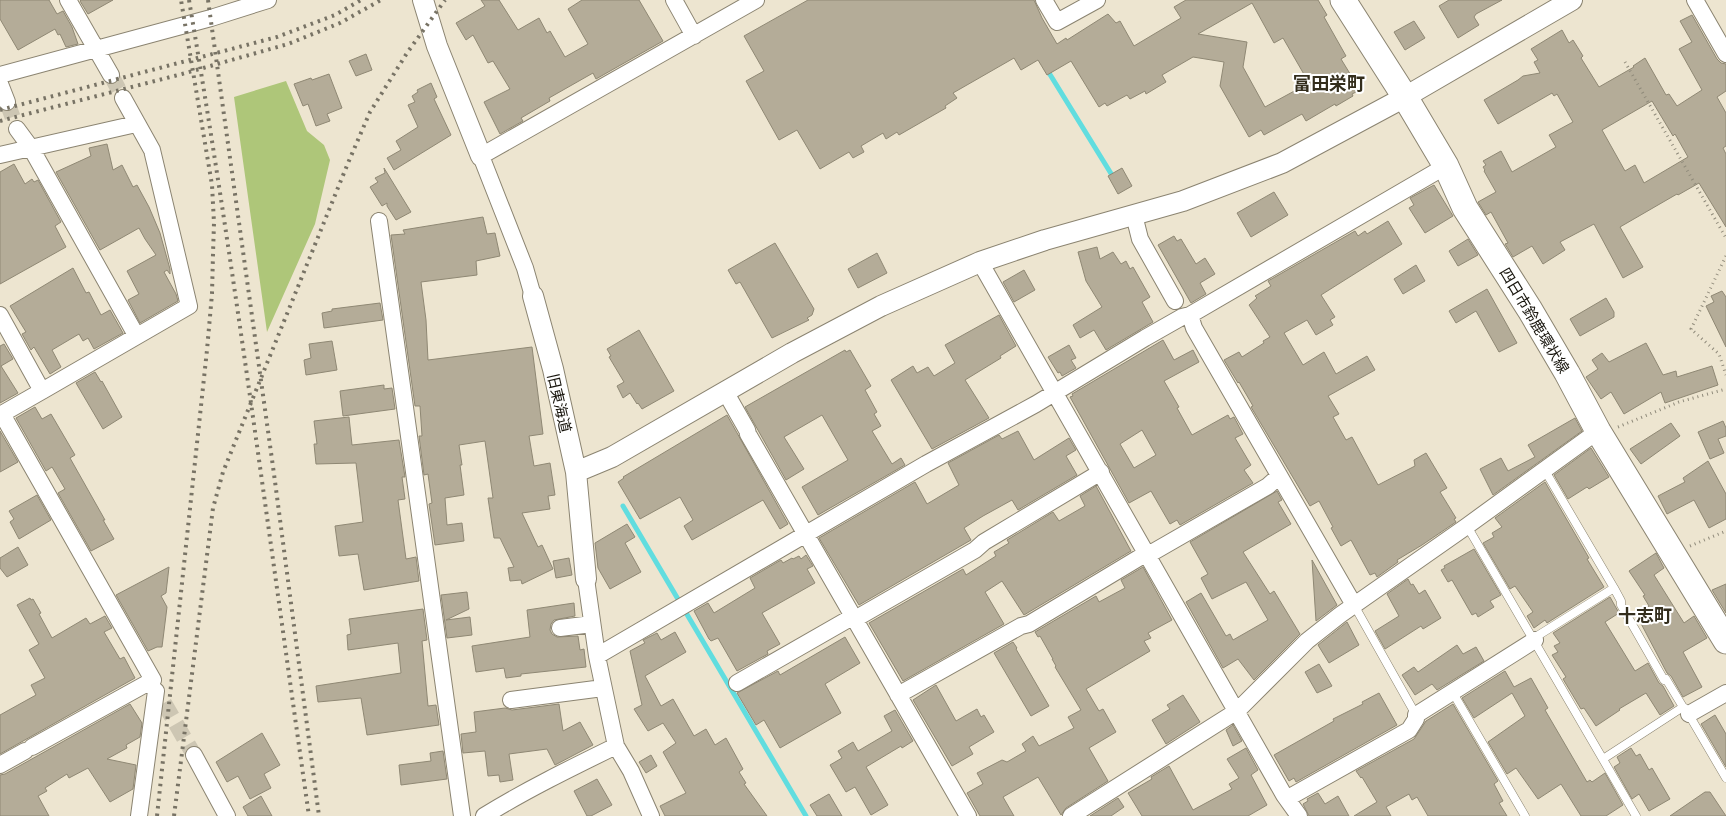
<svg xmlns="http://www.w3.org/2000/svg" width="1726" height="816" font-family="'Playfair Display','Noto Sans JP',serif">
  <rect width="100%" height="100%" fill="#ede5d0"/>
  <path fill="#aec679" d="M286 81 307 131 324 145 330 160 315 224 267 332 234 97Z"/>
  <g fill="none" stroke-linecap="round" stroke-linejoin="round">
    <path stroke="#61dddf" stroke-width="5" d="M1046 68 1115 180
      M623 506 806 816"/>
  </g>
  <path fill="#b4ac98" stroke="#8f8874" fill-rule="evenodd" d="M0 0H49L57 14 63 11 72 27 78 44 66 47 60 34 58 35 55 29 18 50 0 19Z
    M81 0H113L88 14 80 1Z
    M481 0H499L518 30 539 18 547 33 550 31 565 57 588 44 568 9 582 0H639L663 41 596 79 593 73 549 98 550 101 521 118 523 121 500 134 484 102 510 89 493 61 488 63 473 35 466 40 456 23 485 6Z
    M808 0H1034L1042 18 1057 44 1066 38 1067 40 1108 14 1116 23 1120 21 1134 46 1181 18 1174 7 1186 0H1318L1327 15 1324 17 1346 56 1341 59 1360 90 1352 94 1353 96 1336 106 1335 104 1306 121 1302 114 1264 135 1261 130 1249 137 1220 86 1224 62 1193 57 1162 75 1166 82 1146 94 1145 91 1130 99 1127 95 1107 106 1105 103 1099 107 1071 61 1047 75 1038 60 1021 70 1014 58 953 93 957 98 945 106 946 108 899 135 897 132 886 139 883 133 861 146 864 152 853 158 849 152 820 169 797 130 779 140 746 81 764 71 744 36ZM1252 3 1274 43 1283 38 1309 83 1265 107 1243 67 1247 42 1198 34Z
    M1449 0H1502L1476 14 1474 17 1479 25 1458 38 1439 6Z
    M1692 15 1717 59 1721 63 1726 64V91L1717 97 1726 113V146L1723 148 1726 154V227L1699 183 1678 195 1677 194 1620 227 1643 267 1623 278 1594 224 1560 242 1565 250 1543 264 1532 246 1513 257 1505 244 1508 243 1491 212 1486 215 1478 202 1496 192 1484 171 1485 170 1483 167 1486 165 1483 161 1501 151 1512 172 1556 147 1549 135 1573 122 1557 94 1554 96 1552 93 1498 124 1484 100 1518 80 1523 76 1540 73 1534 62 1538 60 1531 49 1562 30 1569 43 1573 40 1583 56 1581 58 1599 87 1634 67 1633 66 1645 58 1666 95 1669 94 1677 106 1702 90 1679 49 1692 42 1680 21ZM1652 101 1673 136 1675 134 1688 157 1644 183 1635 165 1625 171 1602 130Z
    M1414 21 1425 38 1405 50 1394 32Z
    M366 54 372 70 356 76 349 61Z
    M329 74 342 108 327 114 330 121 316 126 308 104 303 106 294 84 311 78 312 80Z
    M431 83 437 97 434 99 451 135 394 170 387 158 401 150 396 141 418 127 408 105 415 102 412 96 418 92 417 90Z
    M107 144 113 170 122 165 133 187 137 185 149 207 160 233 170 269V274L167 270 164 272 176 294 178 301 140 323 128 300 139 294 127 271 156 255 145 239 139 228 100 250 56 172 91 156 89 148Z
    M14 164 25 184 32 179 34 182 38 180 61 222 55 226 66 247 0 284V172Z
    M384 168 411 212 396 220 387 206V203L382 206 370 187 378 182 375 178 385 173Z
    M1122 168 1132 186 1118 194 1108 176Z
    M1434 185 1453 216 1425 233 1409 208 1414 205 1410 198Z
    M1274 192 1288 215 1251 237 1237 213Z
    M483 217 487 234 495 233 500 256 476 261 477 275 421 282 426 320 428 360 532 347 543 434 529 436 534 466 550 463 555 495 548 496 550 509 522 513 538 547 542 545 553 569 522 584 521 580 510 581 508 568 514 567 500 538H494L488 498H493L485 441 459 445 462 465H460L464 495 445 498 447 525 462 523 464 541 435 545 429 504 432 503 428 474 424 475 419 436H422L420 406H415L391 235 405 234 403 230Z
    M1388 221 1402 244 1321 295 1335 317 1330 320 1333 325 1316 335 1307 320 1284 333 1303 365 1324 352 1336 374 1367 356 1375 370 1328 396 1339 414 1333 417 1346 440 1352 437 1378 485 1415 466 1414 460 1426 453 1447 488 1440 492 1456 518 1454 519 1456 522 1422 545 1397 560 1398 562 1377 577 1375 573 1370 575 1351 540 1341 546 1331 528 1333 527 1319 501 1310 506 1251 407 1253 406 1239 382 1238 383 1224 360 1239 352 1242 357 1264 343 1263 341 1270 337 1249 305 1257 298 1255 296 1271 286 1268 281 1355 231 1358 236 1365 231 1367 234Z
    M1174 236 1177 241 1181 239 1196 264 1205 258 1215 274 1200 283 1206 294 1191 303 1158 245Z
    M1468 239 1478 255 1458 266 1449 251Z
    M775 243 814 309 812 315 807 318 809 320 772 338 740 282 736 284 728 270Z
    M1097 247 1100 259 1113 252 1121 264 1126 261 1130 269 1133 267 1150 297 1142 302 1153 322 1106 350 1094 330 1080 338 1073 325 1102 307 1086 281 1078 252Z
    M877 253 887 273 858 288 848 269Z
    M1416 265 1425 281 1403 294 1394 279Z
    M73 268 86 293 89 292 101 315 110 310 123 333 94 349 88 338 83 341 79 334 52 350 61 367 50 374 34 347 31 350 22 334 26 332 10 306Z
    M1024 270 1035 290 1014 302 1003 282Z
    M1487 289 1517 343 1499 352 1476 311 1456 323 1449 311Z
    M1722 291 1726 297V347L1706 306 1714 302 1711 296Z
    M1606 298 1614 312V317L1580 336 1570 319Z
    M380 303 383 320 324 328 322 313 332 311V309Z
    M999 315 1016 346 1000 356 1001 358 965 380 989 418 932 449 891 380 913 366 917 373 928 367 934 376 955 363 945 345Z
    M639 330 674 391 642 409 638 403 637 404 630 393 623 398 617 386 624 382 609 357 611 356 607 349Z
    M1163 340 1174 360 1193 350 1199 362 1164 381 1179 407 1177 408 1192 435 1228 415 1230 419 1234 417 1243 434 1235 438 1251 465 1244 470 1253 483 1180 525 1177 520 1170 524 1151 491 1129 503 1070 397 1073 396 1072 394ZM1142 430 1156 455 1134 468 1120 444Z
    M332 341 337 370 306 375 304 360 311 358 309 344Z
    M1646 343 1663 375 1676 371 1677 377 1712 366 1718 385 1665 403 1661 392 1624 414 1611 392 1601 399 1586 377 1598 369 1592 360 1602 353 1609 362Z
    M4 344 13 359 1 366 18 393 0 403V346Z
    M1069 345 1076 358 1071 360 1076 368 1062 376 1060 372 1058 373 1048 357Z
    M845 350 846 352 850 350 871 386 865 390 877 412 874 414 881 426 872 431 892 464 901 458 905 465 818 515 802 487 848 460 822 415 784 437 804 469 786 480 745 407Z
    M95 372 101 382 102 381 122 417 103 429 76 383Z
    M384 385V389L392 388 395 409 343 416 340 391Z
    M35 407 42 419 51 414 75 455 70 458 105 520H103L114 539 91 551 58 493 65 489 52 467 46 471 16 418Z
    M727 415 788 524 780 529 763 500 692 540 684 526 693 520 680 497 640 519 618 482 624 478 623 477Z
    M349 417 352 445 399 440 405 477H402L405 499 398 500 406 559 416 557 419 581 364 590 358 554 339 556 335 526 363 522 356 463 316 464 314 444H317L314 421Z
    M1575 418 1582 431 1493 495 1480 469 1501 458 1508 471 1535 457 1528 445Z
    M1723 421 1726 428V436L1718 439 1724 453 1710 459 1698 432Z
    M1671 423 1680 436 1641 464 1630 449Z
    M0 431 18 462 0 472Z
    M1018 431 1034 460 1069 438 1076 450 1066 456 1077 475 1018 510 1012 500 983 516 964 528 971 540 859 605 819 538 915 482 927 504 959 485 948 463 999 435 1002 439Z
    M1591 448 1609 477 1589 489 1587 487 1568 499 1554 475Z
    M1708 461 1726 494V519L1709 528 1694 500 1667 514 1658 496 1685 482 1683 478Z
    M1545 482 1589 558 1587 559 1604 587 1547 623 1545 620 1534 628 1527 616 1533 612 1515 586 1510 589 1483 543 1494 537 1492 533 1502 527 1495 518Z
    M1096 486 1131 551 1024 615 1002 581 985 592 1004 624 903 681 869 623 963 569 966 575 996 556 994 552 1009 543 1007 540 1053 512 1059 521 1085 506 1080 496Z
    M1277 491 1282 500 1278 502 1291 524 1243 552 1270 594 1274 591 1300 634 1254 680 1238 659 1223 668 1186 602 1201 593 1226 636 1230 634 1233 640 1268 620 1246 582 1212 599 1201 578 1208 574 1190 542Z
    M37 495 51 520 19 539 10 522 14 519 9 511Z
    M627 524 635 537 625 543 641 572 610 589 598 568 595 543Z
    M18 547 28 565 7 577 0 568V558Z
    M1474 549 1501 595 1490 601 1494 607 1478 617 1476 613 1472 615 1452 580 1448 582 1441 570 1445 568 1444 566Z
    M1656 553 1664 568 1654 575 1684 623 1694 616 1707 638 1683 652 1702 687 1683 697 1671 676 1667 673 1636 614 1649 606 1643 596 1645 595 1629 571Z
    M806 555 813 566 807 569 815 583 762 613 780 644 767 651 768 654 737 671 718 638 711 641 709 639 694 611 708 603 714 613 755 588 750 578 781 560 783 563 792 558 793 559 799 556 801 559Z
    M569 558 572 575 556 578 553 561Z
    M1312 560 1337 605 1316 621Z
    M169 567 166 593 161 596 167 607 162 647H157L148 651 116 595Z
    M1143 567 1172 620 1148 633 1151 638 1144 641 1150 651 1086 689 1099 711 1103 709 1116 732 1089 748 1108 781 1066 808 1061 815 1038 777 1003 797 1014 816H980L967 793 983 784 977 773 1002 760 1007 762 1026 751 1022 744 1033 736 1039 746 1074 728 1068 717 1081 710 1055 667 1056 666 1052 659H1053L1040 636 1038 637 1035 632 1096 596 1099 602 1125 588 1121 580Z
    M1408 579 1411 585 1413 584 1419 594 1425 590 1441 618 1423 629 1421 626 1385 649 1375 631 1399 616 1387 594Z
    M1726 584V613L1712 590Z
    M467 592 469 609 446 620 470 617 472 635 447 638 441 595Z
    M1610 597 1619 613 1605 622 1635 671 1648 663 1659 683 1663 686 1674 706 1660 715 1646 693 1619 709 1620 710 1596 726 1584 708 1581 709 1563 679 1566 677 1552 655 1558 652 1554 646 1560 643 1553 633Z
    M30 598 31 600 33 599 41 613 39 614 52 638 86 618 90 624 105 616 112 628 104 632 120 659 124 657 135 678 0 754V715L36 695 31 685 45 678 29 650 39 644 17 605Z
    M574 603 575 616 554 620 551 624 550 630 552 634 557 637 578 636 580 650 584 649 586 667 521 674V676L506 678 504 668 476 672 472 646 530 637 527 610Z
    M423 609 427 640 422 641 428 706 436 705 439 725 367 735 361 698 318 702 316 686 401 673 398 643 348 650 347 635 351 634 349 619Z
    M1347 622 1359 645 1329 663 1318 645Z
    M675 632 686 652 645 676 661 706 673 699 694 736 706 729 715 745 726 738 743 769 739 772 746 783 744 784 767 816H665L660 806 686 793 663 752 676 743 663 723 648 731 634 709 642 705 630 651 645 643 643 640 657 633 661 640Z
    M845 637 860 663 825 684 841 713 780 748 764 720 756 725 737 693 778 671 780 675Z
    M1013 642 1017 648 1016 649 1049 706 1031 716 994 653Z
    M1457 645 1463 654 1476 647 1484 661 1437 690 1432 684 1415 695 1402 675 1414 667 1418 672Z
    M1319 664 1332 686 1317 693 1305 672Z
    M1505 671 1514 687 1531 678 1548 708 1545 710 1587 782 1590 780 1592 782 1605 773 1623 805 1606 816H1581L1561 784 1538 799 1516 768 1507 774 1488 742 1525 716 1512 693 1474 718 1462 698Z
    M936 685 956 721 977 709 981 717 984 715 994 732 969 747 973 754 952 766 913 700Z
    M1379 693 1397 725 1296 782 1294 778 1289 781 1274 755 1334 721 1333 719 1363 704 1362 702Z
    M1183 695 1200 722 1166 744 1152 720 1170 709 1167 705Z
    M130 704 142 723 140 737 126 745 127 748 107 759 136 765 133 789 110 802 88 768 69 778 67 774 45 788 47 791 38 796 49 816H0V775L5 774Z
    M559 704 563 731 580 722 593 745 555 765 547 749 509 754 513 780 500 782 499 775 488 776 485 751 463 753 461 734 476 732 474 712 505 708 512 710Z
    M1453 704 1498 781 1494 784 1503 801 1499 803 1507 816H1428L1417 797 1412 800 1409 794 1386 807 1391 816H1354L1377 802 1362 777 1361 778 1356 771 1414 739 1426 721Z
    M895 710 913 741 902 748 901 746 866 767 888 805 871 815 855 787 846 792 830 765 842 758 838 751 853 742 858 751 892 731 884 716Z
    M1715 715 1726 734V767L1701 724Z
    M1233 725 1242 741 1233 746 1226 730Z
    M262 733 280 765 264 774 271 788 250 799 238 776 227 782 216 762Z
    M1246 748 1258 770 1251 775 1267 805 1248 816H1142L1128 793 1152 779 1151 777 1169 766 1193 810 1232 789 1229 784 1239 778 1227 759Z
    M1631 748 1636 756 1640 754 1649 770 1652 768 1670 799 1649 811 1639 794 1632 799 1614 767 1620 763 1617 757Z
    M443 751 447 779 401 785 399 765 431 761 430 753Z
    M651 755 657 766 646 773 639 762Z
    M597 779 612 805 591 816H587L574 791Z
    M1705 792H1710L1726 816H1670Z
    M1318 793 1325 804 1338 796 1349 816H1309L1303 804 1308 801 1307 799Z
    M829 794 842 816H817L810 805Z
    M261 796 272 816H248L243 807Z
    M1118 798 1124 807 1111 816H1090Z"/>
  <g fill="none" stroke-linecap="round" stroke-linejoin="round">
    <path stroke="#cdc6b3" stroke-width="16" stroke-dasharray="16 8" stroke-linecap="butt" d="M111 75 123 98
      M7 102 17 129
      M164 703 194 755"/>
    <g stroke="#8b8471" stroke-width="9">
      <path id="service" d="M1544 469 1614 588
        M1467 526 1636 816
        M1354 605 1416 715
        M1534 638 1614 588 1621 601V605L1664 680 1666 679 1683 707 1685 708 1726 778
        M1453 693 1525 816
        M1603 759 1683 707"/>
    </g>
    <g stroke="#8b8471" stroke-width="18">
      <path id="minor" d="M68 0 111 75
        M674 0 694 36
        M1044 0 1057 22 1097 0
        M1695 0 1726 54
        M0 75 211 18 268 0
        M0 84 7 102
        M17 129 31 148 136 335
        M0 155 136 124
        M1134 215 1140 239 1175 301
        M379 221 462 816
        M980 262 1284 795 1299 816
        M533 296 525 268 481 156 756 0
        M0 315 42 391 0 415
        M1190 315 1194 328 1354 605
        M42 391 189 306 152 150 123 98
        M726 393 747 430 748 434 968 816
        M2 414 153 680 32 747
        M1148 555 1268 486 1279 476
        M586 579 597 656 616 746 631 771 651 816
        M855 619 975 550 984 542 1101 472
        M560 628 592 624
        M597 656 926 464 1036 404 1145 338 1182 317 1190 315 1446 166
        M737 683 854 616
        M898 695 1021 626 1029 624 1147 553
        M511 700 603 688
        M1689 714 1726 693
        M194 755 227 816
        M0 765 25 751
        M1288 798 1409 730 1416 719V715L1535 640
        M139 816 156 691
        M484 816C526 790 571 768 616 746
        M1071 816 1237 711 1307 641 1340 615 1467 526 1598 431"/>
    </g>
    <g stroke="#8b8471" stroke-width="22">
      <path id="tertiary" d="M423 0 437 46 481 156
        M533 296 553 369 576 472 586 579
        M576 472 612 457 792 353 881 306 980 262 1045 240 1183 201 1282 163 1405 97 1572 0"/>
    </g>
    <g stroke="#8b8471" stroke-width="27">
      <path id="primary" d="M1343 0 1405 97 1446 166 1465 208 1530 310 1567 373 1598 431 1726 641"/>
    </g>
    <path stroke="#908b7b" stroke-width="3" stroke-dasharray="1 4" stroke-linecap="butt" d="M1625 62 1726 238
      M1726 256 1691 329 1719 354 1726 375
      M1618 427 1679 402 1726 389
      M1690 546 1726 531"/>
    <use href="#service" stroke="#fff" stroke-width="8"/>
    <use href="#minor" stroke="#fff" stroke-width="16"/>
    <use href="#tertiary" stroke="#fff" stroke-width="20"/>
    <use href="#primary" stroke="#fff" stroke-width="25"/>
    <path stroke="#787365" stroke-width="4" stroke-dasharray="2.5 5" stroke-linecap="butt" d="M189 0C235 271 270 544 309 816
      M208 0 274 474 319 816
      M0 110 277 37 335 15 361 0
      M0 121 182 74 288 44 340 23 381 0
      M157 816 207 350 212 294 213 254 214 223 212 185 181 0
      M174 816 213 508 223 472 348 163 370 112 407 53 445 0"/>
  </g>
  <g text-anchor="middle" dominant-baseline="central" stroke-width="4" stroke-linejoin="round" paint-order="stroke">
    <g font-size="15" fill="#17140c" stroke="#fff">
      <text transform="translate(1535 320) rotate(59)">四日市鈴鹿環状線</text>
      <text transform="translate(560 403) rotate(77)">旧東海道</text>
    </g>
    <g font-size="18" font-weight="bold" fill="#332d1c" stroke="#fff">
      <text x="1329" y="83">富田栄町</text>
      <text x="1645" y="615">十志町</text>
    </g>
  </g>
</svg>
